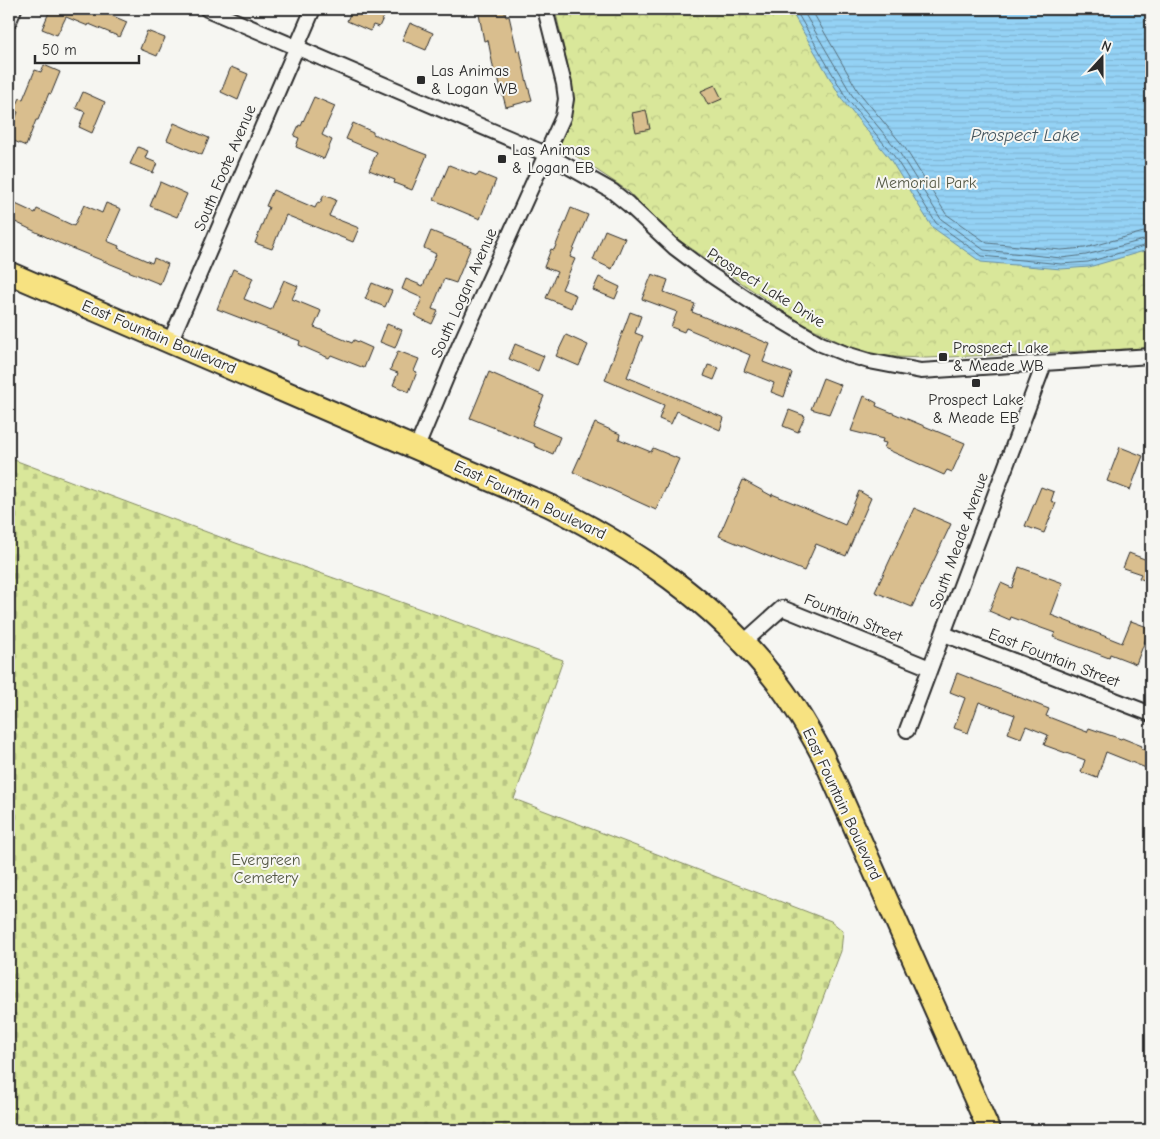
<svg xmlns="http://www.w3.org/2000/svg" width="1160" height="1139" font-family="'Comic Neue',sans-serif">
  <defs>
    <pattern id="cemetery-stones" width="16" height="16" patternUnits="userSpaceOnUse" patternTransform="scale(1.25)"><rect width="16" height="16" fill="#d9e79a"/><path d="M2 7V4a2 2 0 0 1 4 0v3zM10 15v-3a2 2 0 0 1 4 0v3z" fill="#bac685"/></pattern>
    <pattern id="park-crowns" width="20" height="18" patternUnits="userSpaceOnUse" patternTransform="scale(1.25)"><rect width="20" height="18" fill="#d9e79a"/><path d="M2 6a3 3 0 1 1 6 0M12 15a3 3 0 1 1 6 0" fill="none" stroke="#bac685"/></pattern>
    <pattern id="water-rules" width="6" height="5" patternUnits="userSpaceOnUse" patternTransform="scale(1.25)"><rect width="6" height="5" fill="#94d2f5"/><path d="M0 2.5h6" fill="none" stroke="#80b4d2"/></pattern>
  </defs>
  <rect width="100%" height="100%" fill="#f6f6f2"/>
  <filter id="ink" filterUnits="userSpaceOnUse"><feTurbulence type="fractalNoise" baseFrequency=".02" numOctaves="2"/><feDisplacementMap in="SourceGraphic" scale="10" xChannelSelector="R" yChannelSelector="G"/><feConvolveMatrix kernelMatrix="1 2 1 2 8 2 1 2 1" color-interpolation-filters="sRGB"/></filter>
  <g filter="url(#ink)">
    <path fill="url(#cemetery-stones)" stroke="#828962" d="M9 458 236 543 563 660 514 799 831 921 843 931 841 951 794 1075 824 1130H9Z"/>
    <path fill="url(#park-crowns)" stroke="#828962" d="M555 9H1151V348L926 358 895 357 871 354 851 348 796 320 676 238 656 221 628 191 561 146 559 140 569 113 573 89Z"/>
    <path fill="url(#water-rules)" stroke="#6a8fa4" d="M790 9H1151V249L1089 267 1061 269 981 262 932 227 890 159 843 101Z"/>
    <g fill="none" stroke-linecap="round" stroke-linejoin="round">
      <path stroke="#556e7c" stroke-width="1" d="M795 9 847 99 894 156 936 223 982 256 1061 264 1088 262 1151 244
        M802 9 852 95 899 152 941 219 984 250 1061 258 1086 255 1151 238
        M811 9 858 91 905 148 946 214 987 243 1061 250 1085 248 1151 230"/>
    </g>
    <path fill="#d9be8e" stroke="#2b2b2b" d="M47 9H96L127 22 120 37 89 24 88 26 66 17 57 35 42 29 50 10Z
      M352 9H371L385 14 379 27 373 25 370 31 347 21Z
      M478 9H504L506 17 509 16 517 51 520 50 526 79 532 100 506 107 498 77H495L488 40 484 41Z
      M410 23 433 33 426 50 402 40Z
      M147 31 165 38 157 56 140 49Z
      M44 65 60 72 51 94 49 93 38 120H36L26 146 9 139V135L18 112 14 111 20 98 23 99 35 70 41 72Z
      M231 67 248 74 238 100 221 92Z
      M715 85 722 99 708 105 701 91Z
      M83 92 105 102 92 133 79 127 85 112 76 108Z
      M314 97 335 106 322 135 332 140 324 159 296 147 299 138 294 136 299 125 301 126Z
      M646 110 650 129 636 132 632 113Z
      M174 123 209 138 202 155 167 140Z
      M353 123 373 132V134L427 155 412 190 394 183 395 180 369 170 377 152 346 139Z
      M138 147 148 151 145 158 157 163 153 173 130 164Z
      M449 165 477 176 479 173 496 180 480 219 434 200Z
      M160 182 187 194 177 217 150 206Z
      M273 190 315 208 318 202 320 203 324 195 336 200 329 216 359 228 353 242 286 215 272 249 255 243 269 207 266 206Z
      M9 201 35 213 37 209 74 226 84 205 102 213 106 203 121 209 107 241 119 246 118 248 152 263 154 258 168 264 160 284 59 243 9 219Z
      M571 208 588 215 570 257 575 259 562 289 576 295 571 308 546 298 557 272 544 267 551 249 554 250Z
      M605 230 625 238 612 269 593 260Z
      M431 231 471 247 456 283 444 279 432 309 438 311 432 324 415 316 422 298 402 289 406 279 423 286 436 254 424 248Z
      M233 269 253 278 244 299 271 310 284 280 298 286 292 299 321 311 314 327 352 343 354 340 372 348 364 368 331 355 329 358 299 345 300 341 217 309Z
      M652 274 668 280 664 292 695 304 692 312 770 344 763 362 792 373 784 397 771 392 774 383 744 371 750 355 686 328 684 332 671 327 677 312 642 299Z
      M599 277 620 287 615 299 593 290Z
      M372 283 392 291 385 307 365 299Z
      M630 312 641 316 635 333 643 336 627 377 724 418 720 430 677 411 671 424 659 419 664 405 605 380Z
      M387 324 402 330 395 348 380 342Z
      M566 335 588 345 579 366 556 356Z
      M515 344 544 356 538 371 509 359Z
      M398 351 419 359 414 371 417 372 409 392 393 385 398 373 390 370Z
      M708 365 719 368 714 380 704 376Z
      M489 372 544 396 532 425 560 437 553 454 534 446 535 444 470 418Z
      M823 378 841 385 829 414 811 409Z
      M864 396 877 403 876 406 965 443 952 472 947 470 944 475 884 448 886 443 882 442 883 439 851 431Z
      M789 410 805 416 798 432 783 426Z
      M595 423 620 434 619 439 651 452 653 448 679 459 656 510 573 472Z
      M1120 447 1143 456 1130 490 1107 481Z
      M743 480 772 496V494L801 506 845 525 859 491 871 498 846 556 816 544 804 571 719 536Z
      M1041 487 1054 492 1051 501 1056 503 1044 533 1025 526Z
      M914 508 951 524 912 607 875 592Z
      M1151 549V583L1139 578 1141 574 1123 568 1129 553 1147 560Z
      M1019 567 1063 583 1051 615 1122 643 1131 621 1150 628 1136 664 1110 654 1109 658 1053 637 1055 633 1011 617 1010 620 989 611 1001 583 1012 588Z
      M957 673 1049 709 1046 716 1087 732 1089 728 1121 739 1122 738 1142 746 1141 748 1151 752V770L1106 752 1097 778 1081 772 1085 760 1044 745 1048 735 1026 726 1021 738 1008 733 1015 715 979 702 968 733 954 728 965 698 950 692Z"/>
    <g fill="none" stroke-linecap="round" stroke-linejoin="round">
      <g stroke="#2b2b2b" stroke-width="18">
        <path id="minor" d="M207 9 546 154 612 191 628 204 674 247 711 275 762 309 821 344 846 354 869 361 921 371 1151 356
          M9 21 14 9
          M170 342 313 9
          M417 447 458 349 563 117 566 99 564 84 545 9
          M944 634 1151 714
          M743 643 782 608 930 668
          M907 730 1044 364"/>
      </g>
      <g stroke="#2b2b2b" stroke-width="25">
        <path id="primary" d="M9 273 550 506C634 548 713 601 772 676 792 700 808 728 823 756L989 1130"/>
      </g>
      <use href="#minor" stroke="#f6f6f2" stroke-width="14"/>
      <use href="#primary" stroke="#f7e281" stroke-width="21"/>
    </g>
  </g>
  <g fill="#2b2b2b" stroke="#f6f6f2" stroke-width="2">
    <rect x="416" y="75" width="10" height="10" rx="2.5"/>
    <rect x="497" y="154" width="10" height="10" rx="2.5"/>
    <rect x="938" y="352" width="10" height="10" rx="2.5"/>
    <rect x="971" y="378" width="10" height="10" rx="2.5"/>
  </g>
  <g text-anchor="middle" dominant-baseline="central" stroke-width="4" stroke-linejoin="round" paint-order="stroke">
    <g font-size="16" fill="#2b2b2b" stroke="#f6f6f2" text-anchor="start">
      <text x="431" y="71">Las Animas<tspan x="431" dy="18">&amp; Logan WB</tspan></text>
      <text x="512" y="150">Las Animas<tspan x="512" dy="18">&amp; Logan EB</tspan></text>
      <text x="953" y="348">Prospect Lake<tspan x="953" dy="18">&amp; Meade WB</tspan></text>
      <text x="976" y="400" text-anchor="middle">Prospect Lake<tspan x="976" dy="18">&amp; Meade EB</tspan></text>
    </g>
    <g font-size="16" fill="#2b2b2b" stroke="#f6f6f2">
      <text transform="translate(225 168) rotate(-67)">South Foote Avenue</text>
      <text transform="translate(766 288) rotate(32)">Prospect Lake Drive</text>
      <text transform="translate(464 293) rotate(-66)">South Logan Avenue</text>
      <text transform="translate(159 337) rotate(23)">East Fountain Boulevard</text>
      <text transform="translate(530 500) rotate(25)">East Fountain Boulevard</text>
      <text transform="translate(959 541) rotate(-70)">South Meade Avenue</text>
      <text transform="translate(853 618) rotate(22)">Fountain Street</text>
      <text transform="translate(1054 658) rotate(21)">East Fountain Street</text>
      <text transform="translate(842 804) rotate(65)">East Fountain Boulevard</text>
    </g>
    <g font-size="16" fill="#565a47" stroke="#f6f6f2">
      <text x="926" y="183">Memorial Park</text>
      <text x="266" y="860">Evergreen<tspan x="266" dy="18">Cemetery</tspan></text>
    </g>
    <g font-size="18" font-style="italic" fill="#45555e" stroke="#f6f6f2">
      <text x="1025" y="135">Prospect Lake</text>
    </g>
  </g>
  <rect width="1160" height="1139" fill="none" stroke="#f6f6f2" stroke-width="30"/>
  <rect x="15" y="15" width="1130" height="1109" fill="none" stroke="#2b2b2b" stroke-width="2" filter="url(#ink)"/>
  <g transform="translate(1102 58) rotate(21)" stroke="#f6f6f2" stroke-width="4" paint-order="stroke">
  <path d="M0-4L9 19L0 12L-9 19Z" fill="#2b2b2b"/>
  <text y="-8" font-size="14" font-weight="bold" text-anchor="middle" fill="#2b2b2b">N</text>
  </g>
  <path d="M35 55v8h104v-8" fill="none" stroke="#2b2b2b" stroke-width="2.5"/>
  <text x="42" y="55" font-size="15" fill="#2b2b2b" stroke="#f6f6f2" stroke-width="4" paint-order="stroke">50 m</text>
</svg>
